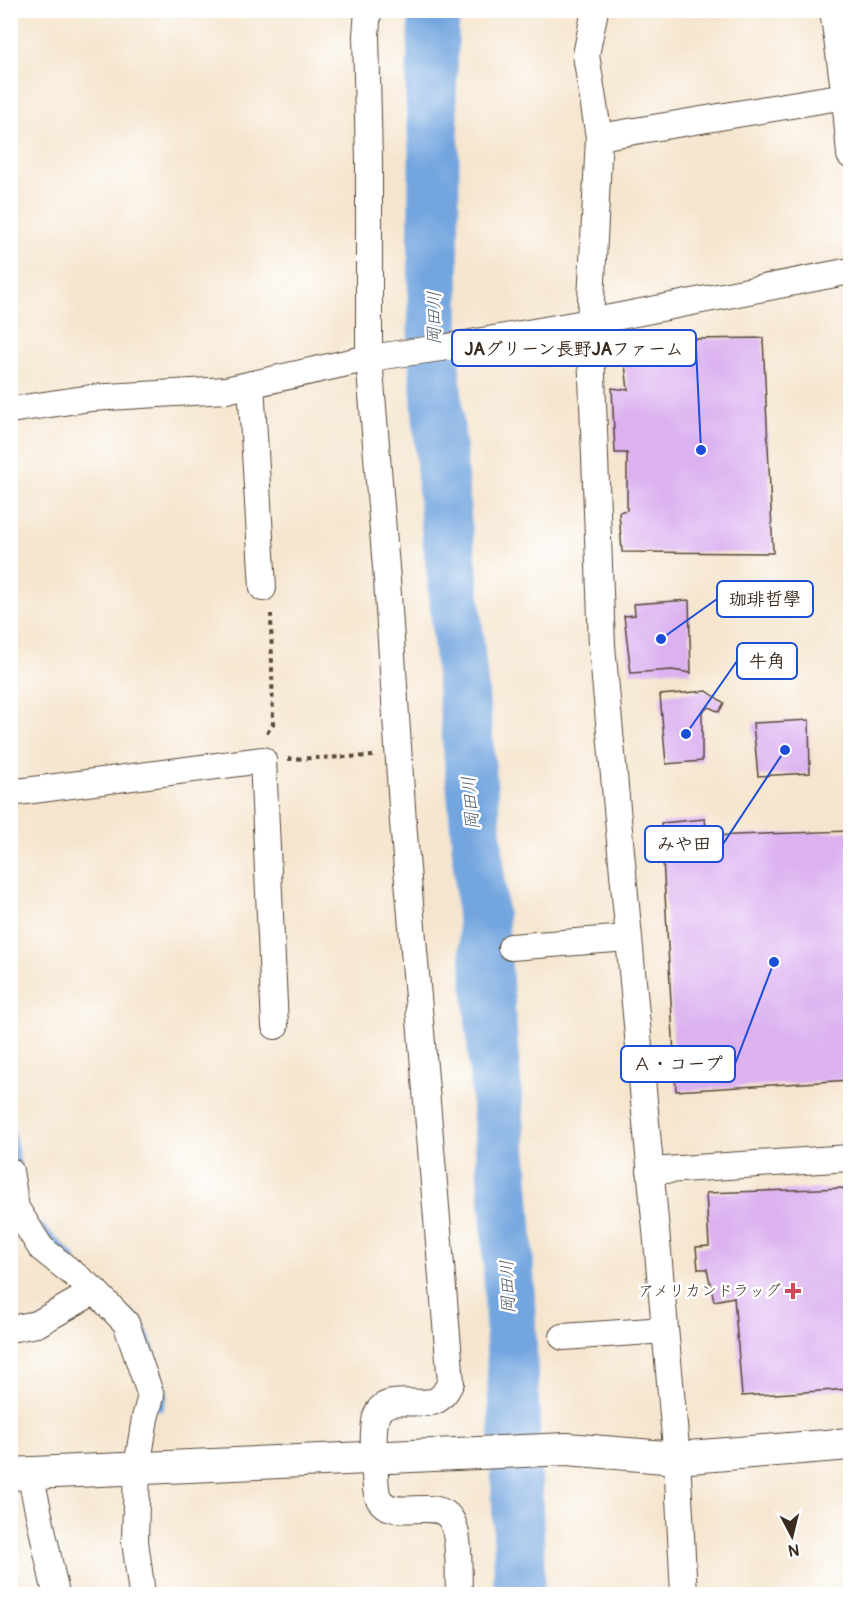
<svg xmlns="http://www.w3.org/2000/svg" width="861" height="1605" font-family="Pangolin,'Klee One',sans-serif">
  <rect width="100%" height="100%" fill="#fff"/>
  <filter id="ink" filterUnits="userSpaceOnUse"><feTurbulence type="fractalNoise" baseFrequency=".0167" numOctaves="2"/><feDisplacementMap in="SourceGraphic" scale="12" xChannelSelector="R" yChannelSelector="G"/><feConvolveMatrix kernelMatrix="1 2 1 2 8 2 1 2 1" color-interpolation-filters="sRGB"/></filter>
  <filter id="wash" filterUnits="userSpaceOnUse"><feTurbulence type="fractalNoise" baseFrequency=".008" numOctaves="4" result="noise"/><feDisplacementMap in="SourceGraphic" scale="24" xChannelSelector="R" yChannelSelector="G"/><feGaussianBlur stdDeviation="1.35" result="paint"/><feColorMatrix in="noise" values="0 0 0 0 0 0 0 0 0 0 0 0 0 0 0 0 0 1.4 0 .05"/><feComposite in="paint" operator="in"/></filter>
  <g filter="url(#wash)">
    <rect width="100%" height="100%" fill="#f5e5ce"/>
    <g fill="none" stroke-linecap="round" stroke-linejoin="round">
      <path stroke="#73a6df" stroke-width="8" d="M10 1130 18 1170
        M40 1227 72 1258
        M131 1314 140 1323 150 1348 164 1394 160 1407"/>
      <path stroke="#73a6df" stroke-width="51" d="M434 10 431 98 434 146 433 348 446 523 452 571 475 820 507 1230 519 1546V1594"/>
    </g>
    <g id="blocks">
      <path fill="#dbb1f0" d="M763 338 773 553 622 552 619 512 627 510V453H615L612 388 628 390 624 356 691 352 694 339Z
        M689 600 691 673 672 670 631 673 624 616 635 615 634 604Z
        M707 691 724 703 719 712 709 707 702 712V761L666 764 660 695Z
        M809 720 810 773 758 776 753 723Z
        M705 819 707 836 850 831V1080L676 1091 661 823Z
        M845 1188 850 1301V1389L742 1396 734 1297 714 1301 707 1269H698L696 1247 709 1246 706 1193Z"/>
    </g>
  </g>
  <g filter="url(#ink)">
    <use href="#blocks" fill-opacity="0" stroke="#574638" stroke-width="1.5"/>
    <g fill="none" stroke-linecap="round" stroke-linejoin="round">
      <g stroke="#574638" stroke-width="28">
        <path id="minor" d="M368 10 366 35 369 160V358L387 580 403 822 451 1382C447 1389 444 1396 437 1400 422 1409 383 1391 376 1417 372 1430 374 1462 375 1477 376 1484 375 1492 379 1499 392 1522 436 1497 450 1518 461 1532 458 1576 459 1594
          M595 10 586 55 599 137 590 322 602 646 677 1458 684 1594
          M833 10 845 96 850 155
          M599 137 845 96
          M251 384 263 588
          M10 410 91 398 226 390 369 358 448 347 590 322 850 271
          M10 793 263 760 275 1026
          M511 947 628 938
          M10 1171 16 1208 41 1248 95 1291 126 1323 151 1396 145 1418 137 1468 135 1541 142 1594
          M650 1171 850 1158
          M10 1329 37 1324 95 1291
          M563 1337 665 1330
          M30 1473 56 1594"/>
      </g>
      <g stroke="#574638" stroke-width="34">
        <path id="tertiary" d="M10 1474 567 1449 677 1458 850 1444"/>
      </g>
      <path stroke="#574638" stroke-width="4" stroke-dasharray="4.5 4.5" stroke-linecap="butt" d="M267 733 273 724 271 614
        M288 759 373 756"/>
      <use href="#minor" stroke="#fff" stroke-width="26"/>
      <use href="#tertiary" stroke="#fff" stroke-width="32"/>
    </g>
  </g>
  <path fill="#d1495b" stroke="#fff" stroke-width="2" d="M790 1282h6v6h6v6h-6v6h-6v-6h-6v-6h6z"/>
  <g text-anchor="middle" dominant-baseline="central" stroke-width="5" stroke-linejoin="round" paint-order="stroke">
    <g font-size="16" fill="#3b2a1e" stroke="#fff" text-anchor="end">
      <text x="781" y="1291">アメリカンドラッグ</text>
    </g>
    <g font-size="18" font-style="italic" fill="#515c6b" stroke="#fff">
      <text transform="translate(434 318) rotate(-90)">岡田川</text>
      <text transform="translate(471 803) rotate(-95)">岡田川</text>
      <text transform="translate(508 1287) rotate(-92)">岡田川</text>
    </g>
  </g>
  <path fill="none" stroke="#1d4ed8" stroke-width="2" d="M701 450L696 348M661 639L717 599M686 734L737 661M785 750L723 844M774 962L735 1064"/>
  <g fill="#1d4ed8" stroke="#fff" stroke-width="2">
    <circle cx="701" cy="450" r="6"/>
    <circle cx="661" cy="639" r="6"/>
    <circle cx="686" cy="734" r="6"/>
    <circle cx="785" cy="750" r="6"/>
    <circle cx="774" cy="962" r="6"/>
  </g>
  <g fill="#fff" stroke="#1d4ed8" stroke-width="2">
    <rect x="452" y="330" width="244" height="36" rx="6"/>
    <rect x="717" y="581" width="96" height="36" rx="6"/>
    <rect x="737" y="643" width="60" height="36" rx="6"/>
    <rect x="645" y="826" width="78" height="36" rx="6"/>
    <rect x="621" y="1046" width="114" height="36" rx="6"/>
  </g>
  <g font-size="18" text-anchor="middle" font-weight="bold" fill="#3b2a1e">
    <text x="574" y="355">JAグリーン長野JAファーム</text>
    <text x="765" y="605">珈琲哲學</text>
    <text x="767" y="667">牛角</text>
    <text x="684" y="850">みや田</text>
    <text x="678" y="1070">Ａ・コープ</text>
  </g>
  <rect width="861" height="1605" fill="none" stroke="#fff" stroke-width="36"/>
  <g transform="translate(792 1536) rotate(173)" stroke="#ffffff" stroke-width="4.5" paint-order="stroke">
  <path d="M0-4.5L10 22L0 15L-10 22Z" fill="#3b2a1e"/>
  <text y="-9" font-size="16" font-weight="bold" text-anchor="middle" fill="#3b2a1e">N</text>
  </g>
</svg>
